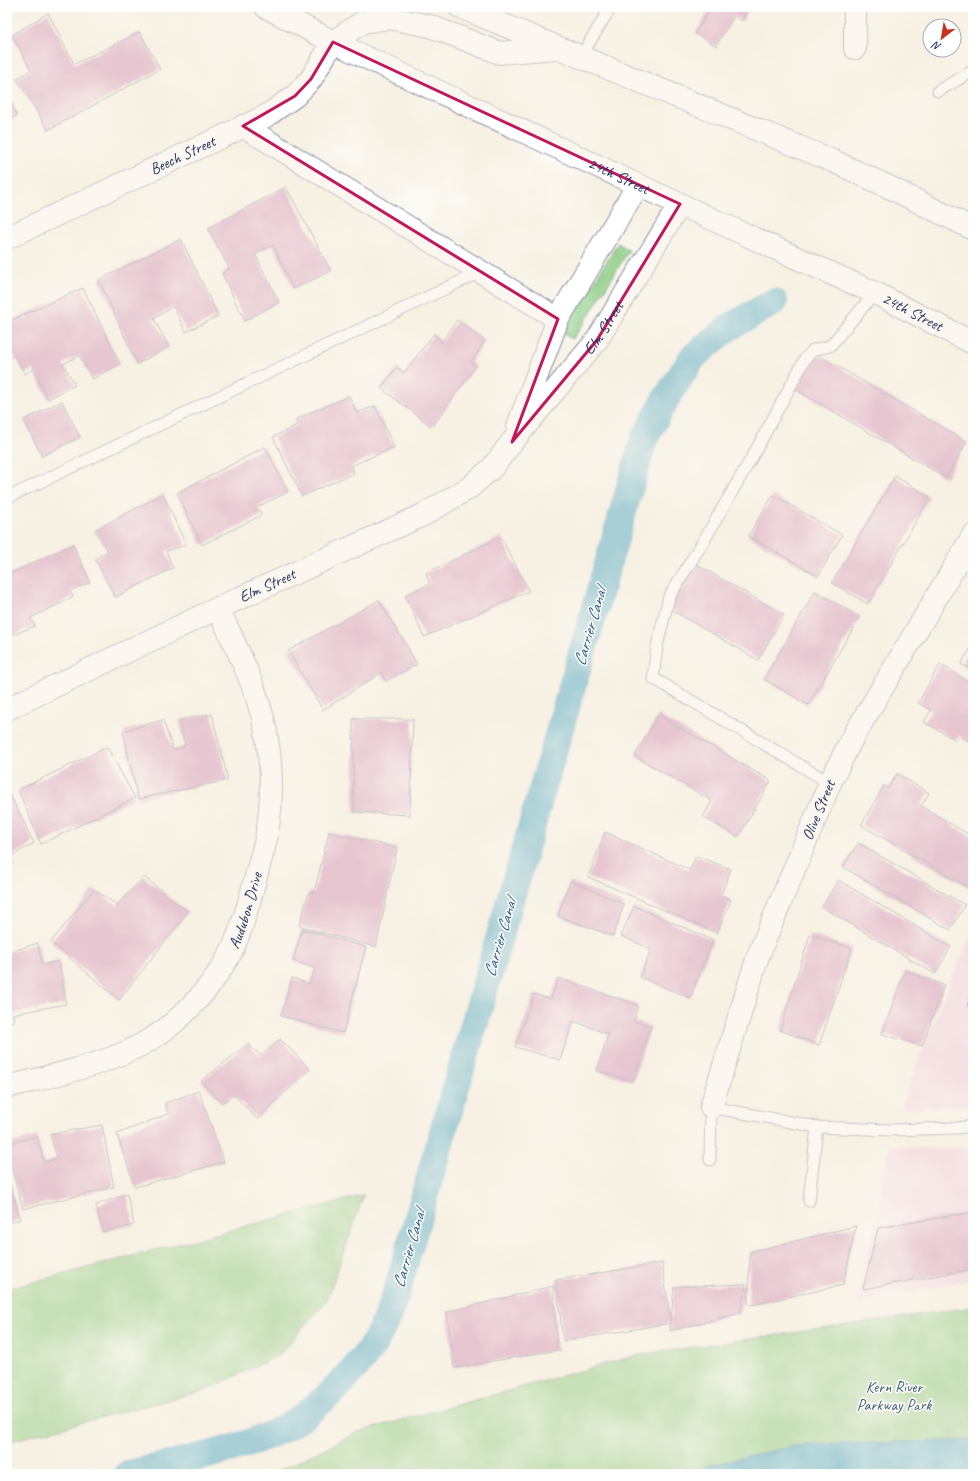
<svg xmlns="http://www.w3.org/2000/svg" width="980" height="1481" font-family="Caveat,sans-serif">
  <rect width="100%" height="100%" fill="#fff"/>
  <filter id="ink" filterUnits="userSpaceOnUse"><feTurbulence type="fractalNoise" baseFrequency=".025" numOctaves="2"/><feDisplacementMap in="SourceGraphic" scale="8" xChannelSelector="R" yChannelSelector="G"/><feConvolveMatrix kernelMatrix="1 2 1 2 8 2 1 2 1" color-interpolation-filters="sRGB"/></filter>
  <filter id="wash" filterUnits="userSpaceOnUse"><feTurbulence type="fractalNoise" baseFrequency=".012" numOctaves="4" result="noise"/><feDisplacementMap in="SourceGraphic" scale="16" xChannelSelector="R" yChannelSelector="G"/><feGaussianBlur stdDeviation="0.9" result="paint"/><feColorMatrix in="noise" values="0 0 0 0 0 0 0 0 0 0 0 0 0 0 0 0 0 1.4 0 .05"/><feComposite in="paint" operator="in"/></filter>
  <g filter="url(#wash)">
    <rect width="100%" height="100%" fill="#f7f1e3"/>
    <path fill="#f2cfe1" d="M973 932V1105L901 1109 923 1048 952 977Z
      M890 1146 939 1149 973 1146V1279L857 1303Z"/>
    <path fill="#8ecd84" stroke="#547e71" d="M618 243 629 250 581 328 572 339 564 334 570 321Z
      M364 1195 327 1300 279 1355 206 1390 7 1442V1289Z
      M973 1307V1474H272L358 1432 638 1355Z"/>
    <path fill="#45a6c4" stroke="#306a91" d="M973 1440V1474H694L709 1465 799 1445Z"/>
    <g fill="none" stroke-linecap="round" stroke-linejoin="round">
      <path stroke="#45a6c4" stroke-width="28" d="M128 1474C177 1462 228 1453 274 1433 310 1417 353 1375 375 1342 383 1328 389 1312 395 1297L644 439 667 397 693 357 728 328 774 302"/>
    </g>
    <g id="blocks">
      <path fill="#d293ba" d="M706 7H750L742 21 734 16 716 46 695 33 710 9Z
        M48 13 74 64 140 32 160 69 48 130 17 79 31 70 12 35Z
        M7 92 17 116 7 121Z
        M286 187 331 271 293 289 273 245 255 254 279 302 245 321 222 274 229 268 208 228Z
        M181 239 218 316 186 332 173 306 154 319 169 347 137 364 99 280Z
        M83 288 120 364 92 379 79 355 63 364 75 385 48 399 33 369 25 374 14 355 7 360V322Z
        M457 320 485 341 471 362 476 366 432 427 381 388 397 367 404 373 434 334 442 342Z
        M813 352 967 442 946 478 792 387Z
        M349 396 357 413 375 406 394 447 351 466 354 473 302 496 273 437 297 425 296 419Z
        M62 401 80 437 42 456 24 420Z
        M265 447 288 492 257 507 262 515 202 545 177 493Z
        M895 476 930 497 868 604 832 583Z
        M163 494 186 545 166 551 173 568 115 597 95 559 108 551 95 530Z
        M773 495 842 535 818 576 748 536Z
        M501 537 529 591 424 637 405 595 430 584 426 573Z
        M73 544 90 582 70 591 73 597 30 618 35 626 7 637V575Z
        M696 564 784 615 758 660 670 609Z
        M815 591 860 617 808 705 764 679Z
        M379 600 417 664 386 681 381 673 323 710 288 651Z
        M971 648 973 649V671L961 664Z
        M940 664 973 684V744L959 736 956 740 924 722 931 710 918 703Z
        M212 714 228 780 138 799 123 731 163 720 173 750 185 746 179 720Z
        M658 715 771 781 738 837 703 817 712 801 635 756Z
        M353 719H413L410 815 354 812Z
        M107 747 135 798 41 844 18 790Z
        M897 774 929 793 921 806 973 837V890L861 825 884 786 888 788Z
        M7 789 34 843 10 857 13 863 7 866Z
        M329 832 397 848 376 947 299 926 309 892 314 893Z
        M605 832 690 870 696 856 731 869 721 895 731 900 717 933 588 877Z
        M858 843 965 905 950 930 843 867Z
        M144 877 188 912 119 1000 51 942 94 889 117 905Z
        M838 880 951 947 935 974 822 907Z
        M570 881 624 904 613 936 558 916Z
        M634 906 713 940 690 998 640 977 651 949 621 936Z
        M302 929 366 947 343 1033 281 1016 292 978 310 984 315 968 293 961Z
        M810 935 852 948 819 1045 780 1030Z
        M38 943 42 965 59 961 66 1004 13 1014 14 1021 7 1023V953Z
        M905 971 944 985 922 1046 882 1034Z
        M558 978 638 1005 634 1021 651 1026 633 1081 597 1071 608 1034 573 1021 560 1060 515 1047 534 994 551 999Z
        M973 989V1007L967 1005Z
        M280 1039 310 1069 257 1119 234 1095 222 1103 201 1081 248 1044 261 1056Z
        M199 1091 224 1162 135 1187 117 1134 168 1114 165 1103Z
        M102 1125 114 1187 23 1209 7 1151V1144L37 1136 44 1163 57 1158 50 1134Z
        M7 1174 20 1219 7 1223Z
        M127 1194 134 1225 103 1232 96 1205Z
        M973 1212V1269L863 1289 878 1228Z
        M856 1226 843 1285 751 1305 748 1303 750 1252Z
        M662 1263 671 1323 563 1341 556 1280Z
        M746 1284 740 1313 670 1331 674 1287Z
        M553 1286 557 1350 454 1368 447 1312Z"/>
    </g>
  </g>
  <g filter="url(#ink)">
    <use href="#blocks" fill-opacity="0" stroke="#8990a0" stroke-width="1"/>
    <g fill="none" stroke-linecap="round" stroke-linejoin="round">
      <g stroke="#8990a0" stroke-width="13">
        <path id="service" d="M581 56 611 7
          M938 91 973 71
          M7 498 480 272
          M830 783 653 678 657 646 669 597 706 537 756 450 805 359 813 350 830 346 875 293
          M710 1160 711 1107 817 1127 891 1130 957 1128 973 1126
          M809 1201 817 1127"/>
      </g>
      <g stroke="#8990a0" stroke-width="24">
        <g id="minor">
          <path d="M855 7V48"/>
          <path id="s1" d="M7 1087C53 1075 107 1065 148 1041 182 1021 216 983 233 948 244 924 250 898 257 873 260 860 265 846 267 833 272 804 272 773 268 745 262 696 238 652 218 608"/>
          <path id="s2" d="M711 1107 758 956 830 783 850 742 973 536"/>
        </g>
      </g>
      <g stroke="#8990a0" stroke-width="24">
        <g id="tertiary">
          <path d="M243 126 558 319"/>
          <path id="s3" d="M7 238 266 116 295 96 311 79 333 42"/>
          <path d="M518 426 558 319 638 185"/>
          <path id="s4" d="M7 709 218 608 423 515 469 488 492 468 512 442 597 340 680 204"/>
        </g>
      </g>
      <g stroke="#8990a0" stroke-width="24">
        <g id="primary">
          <path id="s5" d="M266 7 333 42 627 180 790 255 875 293 973 343"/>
          <path d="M460 7 833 161 891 188 973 229"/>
          <path d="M333 42 363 22 389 18 430 26 500 53 555 48"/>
        </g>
      </g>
      <use href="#service" stroke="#fff" stroke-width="11"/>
      <use href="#minor" stroke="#fff" stroke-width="22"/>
      <use href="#tertiary" stroke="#fff" stroke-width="22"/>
      <use href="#primary" stroke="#fff" stroke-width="22"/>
    </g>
  </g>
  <path d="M0 0H980V1481H0ZM333 42 680 204 597 340 512 442 558 319 243 126 295 96 311 79Z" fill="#f7f1e3" fill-opacity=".55" fill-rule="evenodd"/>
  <path fill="none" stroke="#c2185b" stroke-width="3" stroke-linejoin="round" d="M333 42 680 204 597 340 512 442 558 319 243 126 295 96 311 79Z"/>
  <g text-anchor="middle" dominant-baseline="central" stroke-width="3" stroke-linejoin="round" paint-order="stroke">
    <g font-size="16" fill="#1b2f5e" stroke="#fff">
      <text stroke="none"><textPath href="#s3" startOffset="194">Beech Street</textPath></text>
      <text stroke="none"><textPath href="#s5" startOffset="391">24th Street</textPath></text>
      <text stroke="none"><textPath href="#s5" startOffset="715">24th Street</textPath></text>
      <text stroke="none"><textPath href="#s4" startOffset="722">Elm Street</textPath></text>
      <text stroke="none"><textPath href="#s4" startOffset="288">Elm Street</textPath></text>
      <text stroke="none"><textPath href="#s2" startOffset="316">Olive Street</textPath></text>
      <text stroke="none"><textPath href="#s1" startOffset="316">Audubon Drive</textPath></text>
    </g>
    <g font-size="16" fill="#3e5e69" stroke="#fff">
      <text x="894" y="1387">Kern River<tspan x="894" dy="18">Parkway Park</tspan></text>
    </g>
    <g font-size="17" font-style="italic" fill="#2c5f87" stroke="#fff">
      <text transform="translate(590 627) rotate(-74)">Carrier Canal</text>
      <text transform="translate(500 938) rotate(-74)">Carrier Canal</text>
      <text transform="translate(409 1249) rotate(-74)">Carrier Canal</text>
    </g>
  </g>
  <rect width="980" height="1481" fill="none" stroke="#fff" stroke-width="24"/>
  <g transform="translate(942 38) rotate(211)"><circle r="19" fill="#ffffff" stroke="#a4acbf"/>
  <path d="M0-3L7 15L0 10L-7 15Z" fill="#c8321e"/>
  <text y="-6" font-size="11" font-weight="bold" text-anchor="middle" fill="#1b2f5e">N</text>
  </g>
</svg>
